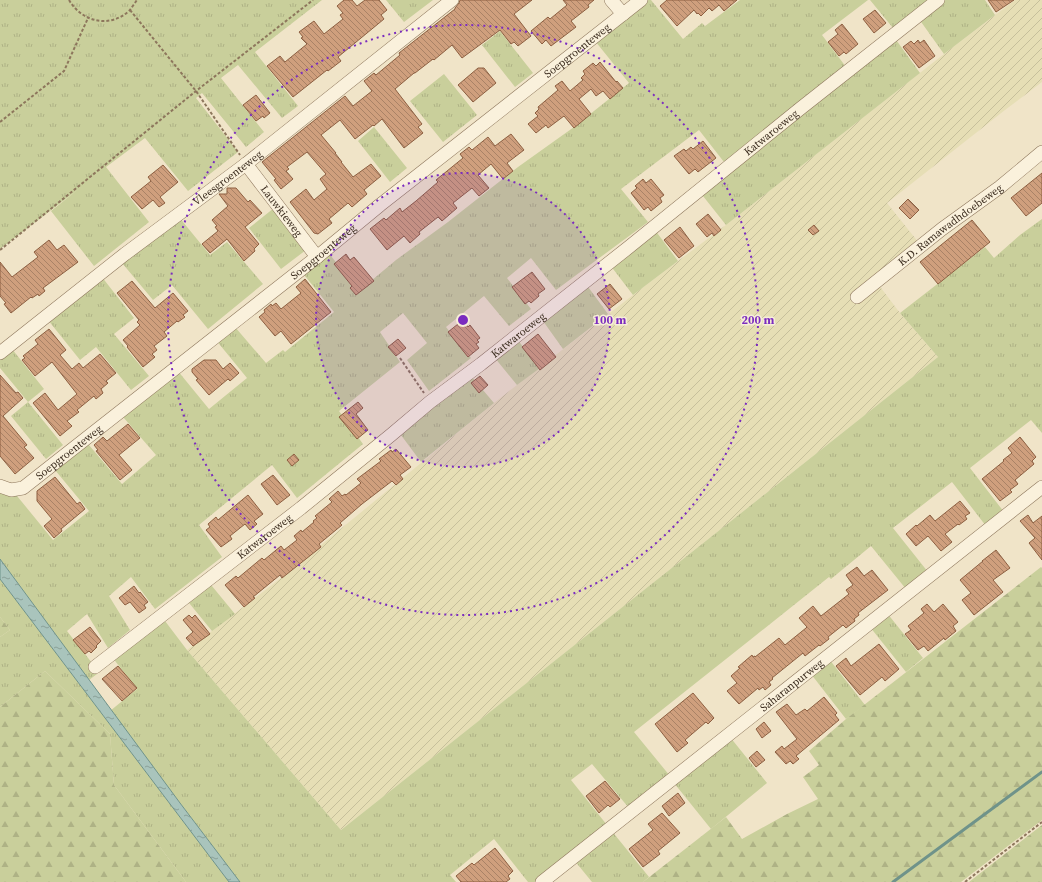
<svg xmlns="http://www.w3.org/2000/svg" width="1042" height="882" font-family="'Source Serif 4',serif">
  <defs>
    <pattern id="farmland-furrows" width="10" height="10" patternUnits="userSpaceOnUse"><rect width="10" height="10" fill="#e6deb5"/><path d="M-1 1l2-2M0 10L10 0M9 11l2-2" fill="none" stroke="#c6bf9b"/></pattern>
    <pattern id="grass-tufts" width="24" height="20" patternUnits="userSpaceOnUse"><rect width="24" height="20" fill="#c9cf9b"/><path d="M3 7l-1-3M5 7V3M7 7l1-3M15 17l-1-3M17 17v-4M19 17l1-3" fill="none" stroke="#aeb285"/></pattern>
    <pattern id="forest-firs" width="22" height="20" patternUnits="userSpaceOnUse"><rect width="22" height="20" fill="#c9cf9b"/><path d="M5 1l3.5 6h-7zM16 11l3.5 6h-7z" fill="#aeb285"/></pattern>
    <pattern id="water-ripples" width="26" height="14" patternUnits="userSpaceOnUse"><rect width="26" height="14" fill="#a9c4bc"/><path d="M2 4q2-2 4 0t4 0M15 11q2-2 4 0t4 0" fill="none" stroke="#8ba098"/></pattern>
    <pattern id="building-back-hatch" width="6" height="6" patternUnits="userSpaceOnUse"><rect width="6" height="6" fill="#cf9f7d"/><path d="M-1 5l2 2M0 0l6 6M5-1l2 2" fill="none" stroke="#a98266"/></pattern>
  </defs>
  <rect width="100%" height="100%" fill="#f0e4c8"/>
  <path fill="url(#farmland-furrows)" d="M1015 0H1042V82L1005 110 887 203 919 243 875 280 900 313 938 357 341 830 187 650 281 578 494 403 633 295 726 225 944 54Z"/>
  <path fill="url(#grass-tufts)" d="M0 0H322L255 52 298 106 282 118 238 65 221 78 264 132 246 147 202 93 196 98 238 152 188 191 145 138 106 167 149 222 94 266 51 211 80 188 0 249Z
    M386 0H433L404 22Z
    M637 0H651L683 39 702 23 705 26 740 0H868L822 35 846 67 724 162 699 130 621 189 648 222 556 290 531 258 507 278 531 309 509 326 484 296 446 327 471 358 429 391 407 360 427 343 403 313 380 332 400 362 339 411 363 444 297 498 272 465 199 525 222 557 155 609 131 577 109 596 130 630 108 648 87 614 67 631 92 663 90 666 97 674 89 680 0 559V490L13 491 53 540 89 511 50 464 83 438 122 484 156 455 117 410 173 365 209 409 247 378 211 334 229 320 266 363 283 350 285 352 334 312 297 266 323 246 359 291 396 260 448 222 518 167 574 127 629 83 591 36Z
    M870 0H928L893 28Z
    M944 0H985L995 15 944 54 919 19Z
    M500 31 533 73 515 87 482 45Z
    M894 37 920 73 726 225 699 191Z
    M444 74 477 115 443 142 410 101Z
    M374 127 407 168 390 182 358 141Z
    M279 204 306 250 281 269 249 228Z
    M174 211 210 255 227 242 263 284 208 329 172 285 153 300 117 257Z
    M1042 219V433L1031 420 970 468 1004 512 986 526 952 482 893 528 928 572 906 589 871 546 831 579 829 577 750 640 634 732 670 776 629 808 592 764 571 780 607 825 535 882H528L494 839 450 875 456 882H240L110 711 137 689 112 657 162 617 187 650 341 830 938 357 900 313 985 247 994 258 1020 235Z
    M652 226 678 261 633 295 607 261Z
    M98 272 134 318 114 334 149 376 131 390 96 347 80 360 44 315Z
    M583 280 608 314 563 349 538 314Z
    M513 334 540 368 517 385 490 352Z
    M8 344 44 389 28 402 63 445 46 459 11 416 28 402 0 368V351Z
    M466 370 494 403 421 462 395 427Z
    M0 579 229 882H186L114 785 110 734 45 671 0 707V637L10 630 0 617Z
    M207 580 235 614 212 631 185 598Z
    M887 613 923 658 906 672 870 627Z
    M829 659 865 705 846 719 811 674Z
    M730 737 767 783 711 829 674 783Z
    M611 830 649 877 643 882H592L574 860Z"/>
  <path fill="url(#forest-firs)" d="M1041 567 1042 568V820L961 882H643L726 817 742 839 787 814 818 799 803 777 819 765 809 751 846 719Z
    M0 617 10 630 0 637Z
    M45 671 110 734 114 785 186 882H0V707Z
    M1042 825V882H969Z"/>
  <path fill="url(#water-ripples)" stroke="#6f938a" d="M0 559 180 803 240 882H229L0 579Z"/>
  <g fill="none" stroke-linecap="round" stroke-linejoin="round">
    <path stroke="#6f938a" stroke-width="3" d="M893 882 1042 772"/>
  </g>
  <path fill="url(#building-back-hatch)" stroke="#8d5f41" d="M344 0H352L357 6 365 0H379L387 10 381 15 384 19 338 57 341 61 328 71 327 70 293 97 267 66 280 56 285 62 307 44 301 38 303 37 299 32 314 21 324 34 343 19 340 15 343 13 337 6Z
    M460 0H532L514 14 531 36 518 46 514 42 511 44 500 30 462 58 452 45 434 60 433 59 415 73H414L395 89 422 124 418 127 423 133 404 148 382 119 374 126 373 125 355 139 340 120 321 135 336 153H335L342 162H341L353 177 371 164 381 176 364 190 367 194 352 207 348 203 329 219 332 223 318 234 314 233 290 202 306 189 314 200 327 189 320 179 326 174 307 152 287 167 289 169 286 171 293 179 281 189 274 180 276 179 262 162 345 96 353 106 372 91 364 81 374 73 376 75 400 55 399 53 455 9V8L459 3Z
    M563 0H594L588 5 589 7 571 21 576 27 551 46 546 40 542 44 531 31 548 17 550 19 567 5Z
    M667 0H737L724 11 719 5 712 11 709 8 701 16 698 13 697 14 694 10 677 26 660 6Z
    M988 0H1014L996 12Z
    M875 10 886 23 874 33 863 19Z
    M842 24 858 44 846 54 844 52 839 56 828 42 838 34 835 30Z
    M918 40 920 43 924 40 935 56 919 68 903 47 911 41 914 44Z
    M600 62 616 82 617 81 623 88 610 99 603 91 596 96 591 89 579 99 591 114 574 128 564 116 548 128 546 125 536 133 528 124 538 116 535 113 539 109 538 107 558 90 555 86 562 81 570 91 583 80 581 78 585 74 583 71 593 63 596 66Z
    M478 68H484L496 83 473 102 458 85Z
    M256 95 270 113 264 118 263 116 256 121 243 105Z
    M511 134 524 150 507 163 513 171 503 179 491 164 478 175 489 188 479 196 472 188 453 203 457 208 442 221 438 217 419 232 420 234 410 243 404 236 387 250 370 229 384 218 386 220 400 208 402 212 416 201 438 182 436 180 463 158 460 154 469 147 472 150 488 137 495 146Z
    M703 141 716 158 698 172 695 169 689 174 674 156 684 149 686 151 691 147 693 149Z
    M163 165 178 182 160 197 165 203 159 207 153 200 142 209 131 197 151 181 148 177Z
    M1042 173V203L1026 216 1011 198Z
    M643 179 646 183 651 179 664 195 660 198 662 202 651 211 648 207 644 210 631 193 637 188 635 186Z
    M227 188H236L248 202 250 200 262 213 245 227 259 244 254 249 255 251 244 261 227 239 210 253 202 244 218 231 215 227 217 226 212 220 228 206 219 194H227Z
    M908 199 919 210 910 219 899 208Z
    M708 214 721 230 714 236 712 233 707 237 696 224Z
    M972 220 990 242 938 284 920 262Z
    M814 225 819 231 813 235 808 230Z
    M680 227 694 246 679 258 664 240Z
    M49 240 57 250 64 245 78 262 43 288 45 291 39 296 38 294 32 298 31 297 11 313 4 304 6 303 0 296V262L12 277 38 257 34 252Z
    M346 254 350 260 354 257 374 281 356 295 350 288 352 286 334 264Z
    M532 272 545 289 538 294 539 296 531 303 529 301 525 304 512 287Z
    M305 279 331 312 291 344 281 331 275 336 259 317 265 312 264 310 271 304 272 306 276 303 281 309 301 293 296 287Z
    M132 281 155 308 173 293 188 311 183 315 185 317 178 322 177 321 164 332 167 336 154 346 157 350 152 354 155 357 143 367 127 347 128 346 123 340 140 325 137 322 139 320 117 293Z
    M610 284 622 299 609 309 597 294Z
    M463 320 468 327 470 325 480 338 477 340 479 342 476 344 479 348 468 357 448 332Z
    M49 329 66 350 60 355 72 369 79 363 83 368 100 354 116 373 106 381 108 383 101 389 103 393 96 399 94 396 77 410 79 412 67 421 72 426 60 436 33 403 45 393 58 410 77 394 52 362 35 376 22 360 25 358 23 356 38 344 35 340Z
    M538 334 556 357 540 370 522 347Z
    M398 339 406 348 396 356 388 347Z
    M204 360H216L223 369 230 363 239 373 230 381 228 379 209 395 196 380 198 379 192 372V369Z
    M0 375 16 393 18 392 23 398 3 416 27 445 24 447 34 458 15 474 0 456Z
    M480 376 488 385 479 393 471 383Z
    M358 402 363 408 356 414 368 430 357 439 339 417Z
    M128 424 140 438 119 455 132 470 120 480 96 451 98 450 94 445 103 437 107 441Z
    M1020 437 1036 457 1032 461 1034 464 1015 480 1018 484 1010 490 1012 492 1000 501 982 479 1004 461 1003 460 1012 453 1008 448Z
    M396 449 411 467 400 475 403 479 396 485 392 481 362 504 340 523 342 525 319 544 321 547 282 578 280 575 253 597 255 598 244 607 225 585 236 576 238 578 262 558 264 560 281 546 284 550 297 540 294 536 301 530 302 532 314 522 313 521 317 518 315 516 332 502 329 499 338 491 342 496 345 494 346 495 361 483 357 479 381 461 379 459 391 450 392 452Z
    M294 454 299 460 292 466 287 460Z
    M273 475 290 495 277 505 261 484Z
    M55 477 77 504 80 502 85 509 61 529 62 531 54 538 44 526 52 519 37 501V491Z
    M248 495 263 514 254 521 257 524 250 530 245 524 230 536 232 539 221 547 206 530 210 527 208 524 216 517 218 520Z
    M960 501 970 513 965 516 967 519 959 525 958 524 945 534 952 542 941 551 928 536 916 546 906 534 916 525 917 526 930 515 935 521Z
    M1028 515 1033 523 1042 516V560L1029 543 1035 538 1020 521Z
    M996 550 1010 568 993 580 1003 592 974 615 962 600 971 593 960 580 983 561H982Z
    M857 567 864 576 872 570 888 590 858 613 859 615 854 619 855 621 846 628 843 625 828 637 829 639 820 646 819 645 805 656 803 653 772 678 773 679 769 682 771 685 765 690 763 687 759 690 758 688 739 704 727 691 737 683 731 676 740 668 738 667 752 655 753 657 755 656V657L779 638 785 645 806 628 807 627 799 618 813 606 821 616 849 594 846 590 853 585 846 575Z
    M134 586 139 593 140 592 148 602 144 605 146 608 139 613 130 602 125 605 119 598Z
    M927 604 934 612 943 604 958 622 953 626 956 631 945 640 944 638 928 651 924 646 918 650 905 634 911 630 908 626 924 613 921 609Z
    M189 615 192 618 195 615 210 634 193 646 186 638 193 632 183 620Z
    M90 627 101 641 96 646 97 647 91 653 89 651 85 654 73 640Z
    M879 644 899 669 885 681 882 677 860 695 836 666 846 658 851 666Z
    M118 666 137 688 122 701 102 679Z
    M693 693 714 718 708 724 706 722 685 740 688 743 677 752 655 724Z
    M824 697 837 713 835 715 839 720 796 756 799 759 793 764 790 761 786 764 775 752 782 746 784 749 797 739 776 712 787 704 796 715 805 709 807 711Z
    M764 722 771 731 762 738 756 729Z
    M757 751 765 760 756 767 749 758Z
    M605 781 620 799 610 807 608 805 599 813 586 796Z
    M678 793 685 803 669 816 662 806Z
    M662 813 680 833 658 851 660 854 643 867 629 849 653 830 648 824Z
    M495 848 513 871 508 876 510 879 506 882H461L456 876 472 863 474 865Z"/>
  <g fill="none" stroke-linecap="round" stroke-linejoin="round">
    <g stroke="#8d765c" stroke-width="14">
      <g id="minor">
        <path d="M611 0 623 14"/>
        <path id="s1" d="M246 164 317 257"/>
        <path id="s2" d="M857 297 942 229 1000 187 1042 152"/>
        <path id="s3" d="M0 353 125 254 246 164 452 0"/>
        <path id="s4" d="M0 486 11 490 23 488 317 257 380 205 641 0"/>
        <path id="s5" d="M95 667 301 508 391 435 430 402 481 364 629 247 801 108 938 0"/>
        <path id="s6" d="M542 882 1042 487"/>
      </g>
    </g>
    <path stroke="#8d765c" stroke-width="2" stroke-dasharray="3 2" stroke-linecap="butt" d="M69 0C82 22 110 29 130 10 132 7 135 3 137 0
      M130 10 196 91 240 155
      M0 122 64 71 88 18
      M0 250 196 91 313 0
      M400 358 424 393
      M965 882 1042 822"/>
    <use href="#minor" stroke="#faf1dc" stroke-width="13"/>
  </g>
  <circle cx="463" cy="320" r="147" fill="#7b2cbf" fill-opacity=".12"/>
  <g fill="none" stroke="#7b2cbf" stroke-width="2" stroke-dasharray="2 4">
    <circle cx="463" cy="320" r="147"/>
    <circle cx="463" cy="320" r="295"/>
  </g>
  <g text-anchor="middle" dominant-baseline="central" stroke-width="3" stroke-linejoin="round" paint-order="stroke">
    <g font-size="11" fill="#3d2e20" stroke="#f7eed8">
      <text stroke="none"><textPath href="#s4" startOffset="730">Soepgroenteweg</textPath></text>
      <text stroke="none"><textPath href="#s5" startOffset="862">Katwaroeweg</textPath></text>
      <text stroke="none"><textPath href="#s3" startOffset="287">Vleesgroenteweg</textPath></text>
      <text stroke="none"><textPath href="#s1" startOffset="59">Lauwkieweg</textPath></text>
      <text stroke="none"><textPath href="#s2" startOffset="118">K.D. Ramawadhdoebeweg</textPath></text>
      <text stroke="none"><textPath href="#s4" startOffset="406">Soepgroenteweg</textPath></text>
      <text stroke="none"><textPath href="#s5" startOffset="538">Katwaroeweg</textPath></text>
      <text stroke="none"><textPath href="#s4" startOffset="82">Soepgroenteweg</textPath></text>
      <text stroke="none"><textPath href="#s5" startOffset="214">Katwaroeweg</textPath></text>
      <text stroke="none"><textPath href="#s6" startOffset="318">Saharanpurweg</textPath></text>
    </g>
  </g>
  <circle cx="463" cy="320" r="6" fill="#7b2cbf" stroke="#f7eed8" stroke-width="2"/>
  <g font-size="12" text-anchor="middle" font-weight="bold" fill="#7b2cbf" stroke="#f7eed8" stroke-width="3" stroke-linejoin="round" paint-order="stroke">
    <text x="610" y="324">100 m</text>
    <text x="758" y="324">200 m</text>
  </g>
</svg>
